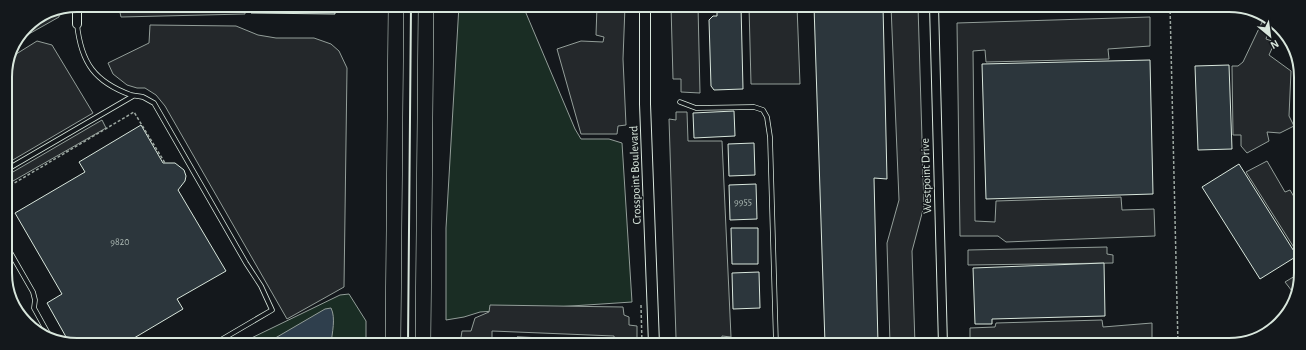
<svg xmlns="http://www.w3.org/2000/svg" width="1306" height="350" font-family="'Alegreya Sans',sans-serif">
  <rect width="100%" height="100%" fill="#14181c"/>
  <path fill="#1a2d24" stroke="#939e99" d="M459 5 523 6 575 129 581 139H609L622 143 632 302 480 312 464 317 446 320V228Z
    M349 294 366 321V344H239L340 295Z"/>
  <path fill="#24282b" stroke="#939e99" d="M101 5H245V14L121 17 119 8 101 9Z
    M597 6H625L623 59 626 125 618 126 617 134H581L557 49 581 41 603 42 604 37 596 35Z
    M671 6H698L700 93 681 92V79H673Z
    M749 6H797L800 84H751Z
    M891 6H918L924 206 912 251 915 345 890 344 887 243 899 200Z
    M60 8 59 17 20 39 26 26 50 10Z
    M1150 17V46L1108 49 1109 59 986 62 985 50 973 51 975 221 995 222 996 201 1121 197 1122 210 1154 209 1155 236 1006 242 998 236H960L957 23Z
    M1264 18 1271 21 1266 39 1275 42 1269 55 1291 71 1289 116 1294 126 1280 133 1267 132 1269 141 1247 153 1241 146V135H1233L1232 66H1238L1243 62Z
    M150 25 236 26 258 35 276 38H314L331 44 339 51 347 68 344 287 287 319 165 106 156 95 145 88H137L127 85 113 74 108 63 149 43Z
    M37 41 52 45 93 113 6 164 5 73 13 56Z
    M676 112H687L688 141H722L731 337 722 336 721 344H686V338H676L669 119 676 120Z
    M102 120 106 128 6 185V176Z
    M1267 161 1285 192 1290 190 1300 207V257L1246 172Z
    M1107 247V254L1113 255V263L968 265V250Z
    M1300 273V287L1295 295 1285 282Z
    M490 305 623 307 624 315 629 317V325L637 326V344H615L614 336 492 331V344H460L462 331H471L475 318 489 312Z
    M1102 320 1103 327 1152 323V345H970V328L995 327 996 323Z"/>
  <path fill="#2f3f4d" stroke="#939e99" d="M331 308C336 318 332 333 331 344H265L325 309Z"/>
  <path fill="#2c363c" stroke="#d8e6dc" d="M251 5H335V14L251 13Z
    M717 6H741L743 89 714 90 711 86 709 20 713 16H717Z
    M814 6H883L887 179 874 178 878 344H825Z
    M1150 60 1153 194 986 199 982 64Z
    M1229 65 1232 149 1198 150 1195 66Z
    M734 111 735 136 694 138 693 113Z
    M141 125 163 163H175L184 170 186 176 185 181 178 190 226 271 177 299 183 309 124 344H70L47 303 62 294 15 213 85 172 79 162Z
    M754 143 755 175 729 176 728 144Z
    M1239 164 1297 256 1260 279 1202 187Z
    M756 184 757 219 730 220 729 185Z
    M731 228H758V264H732Z
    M1104 263 1105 316 992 319V324H975L973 268Z
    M759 272 760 308 733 309 732 273Z
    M517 337 607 340V344H496V338L517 339Z"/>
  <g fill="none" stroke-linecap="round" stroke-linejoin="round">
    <g stroke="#d8e6dc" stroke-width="5.5">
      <path id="service" d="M77 24C81 63 95 82 131 95 135 96 139 96 143 97 147 99 150 101 154 103L246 263 261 286 272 310 214 344
        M680 102 696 108 754 107 763 110 767 117 770 137 776 344
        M6 170 133 96
        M6 245 33 292 35 300 34 308 50 337
        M57 341H59"/>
    </g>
    <g stroke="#d8e6dc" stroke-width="10">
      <path id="minor" d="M934 6 943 345
        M77 24V5"/>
    </g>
    <g stroke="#d8e6dc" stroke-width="12">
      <path id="tertiary" d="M645 6V104L654 344"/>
    </g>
    <g stroke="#d8e6dc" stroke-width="16">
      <path id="motorway" d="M393 344 396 5
        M423 344 426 5"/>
    </g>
    <path stroke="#9da8a2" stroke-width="1.5" stroke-dasharray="3 2" stroke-linecap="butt" d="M1170 6 1178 345
      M6 188 134 112 165 163
      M6 216 7 217
      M641 305 642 344"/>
    <use href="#service" stroke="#14181c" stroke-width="4"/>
    <use href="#minor" stroke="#14181c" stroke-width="8"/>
    <use href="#tertiary" stroke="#14181c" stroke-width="10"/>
    <use href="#motorway" stroke="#14181c" stroke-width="15"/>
    <path stroke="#d8e6dc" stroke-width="2" d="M408 344 411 5"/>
  </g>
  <g text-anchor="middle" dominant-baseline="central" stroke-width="3" stroke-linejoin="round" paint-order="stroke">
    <g font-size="10" fill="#adbab4">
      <text x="743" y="202">9955</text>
      <text x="120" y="242">9820</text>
    </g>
    <g font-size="12" fill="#d8e6dc" stroke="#14181c">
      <text transform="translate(635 175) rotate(-92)">Crosspoint Boulevard</text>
      <text transform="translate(926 176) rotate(-92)">Westpoint Drive</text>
    </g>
  </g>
  <path d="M0 0H1306V350H0ZM77 12H1229A65 65 0 0 1 1294 77V273A65 65 0 0 1 1229 338H77A65 65 0 0 1 12 273V77A65 65 0 0 1 77 12Z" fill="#14181c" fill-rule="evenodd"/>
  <path fill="none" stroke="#d8e6dc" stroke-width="2" d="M77 12H1229A65 65 0 0 1 1294 77V273A65 65 0 0 1 1229 338H77A65 65 0 0 1 12 273V77A65 65 0 0 1 77 12Z"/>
  <g transform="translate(1270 36) rotate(151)" stroke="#14181c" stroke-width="3" paint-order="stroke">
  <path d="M0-3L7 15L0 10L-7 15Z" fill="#d8e6dc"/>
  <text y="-6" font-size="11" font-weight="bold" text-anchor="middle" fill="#d8e6dc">N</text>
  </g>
</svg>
